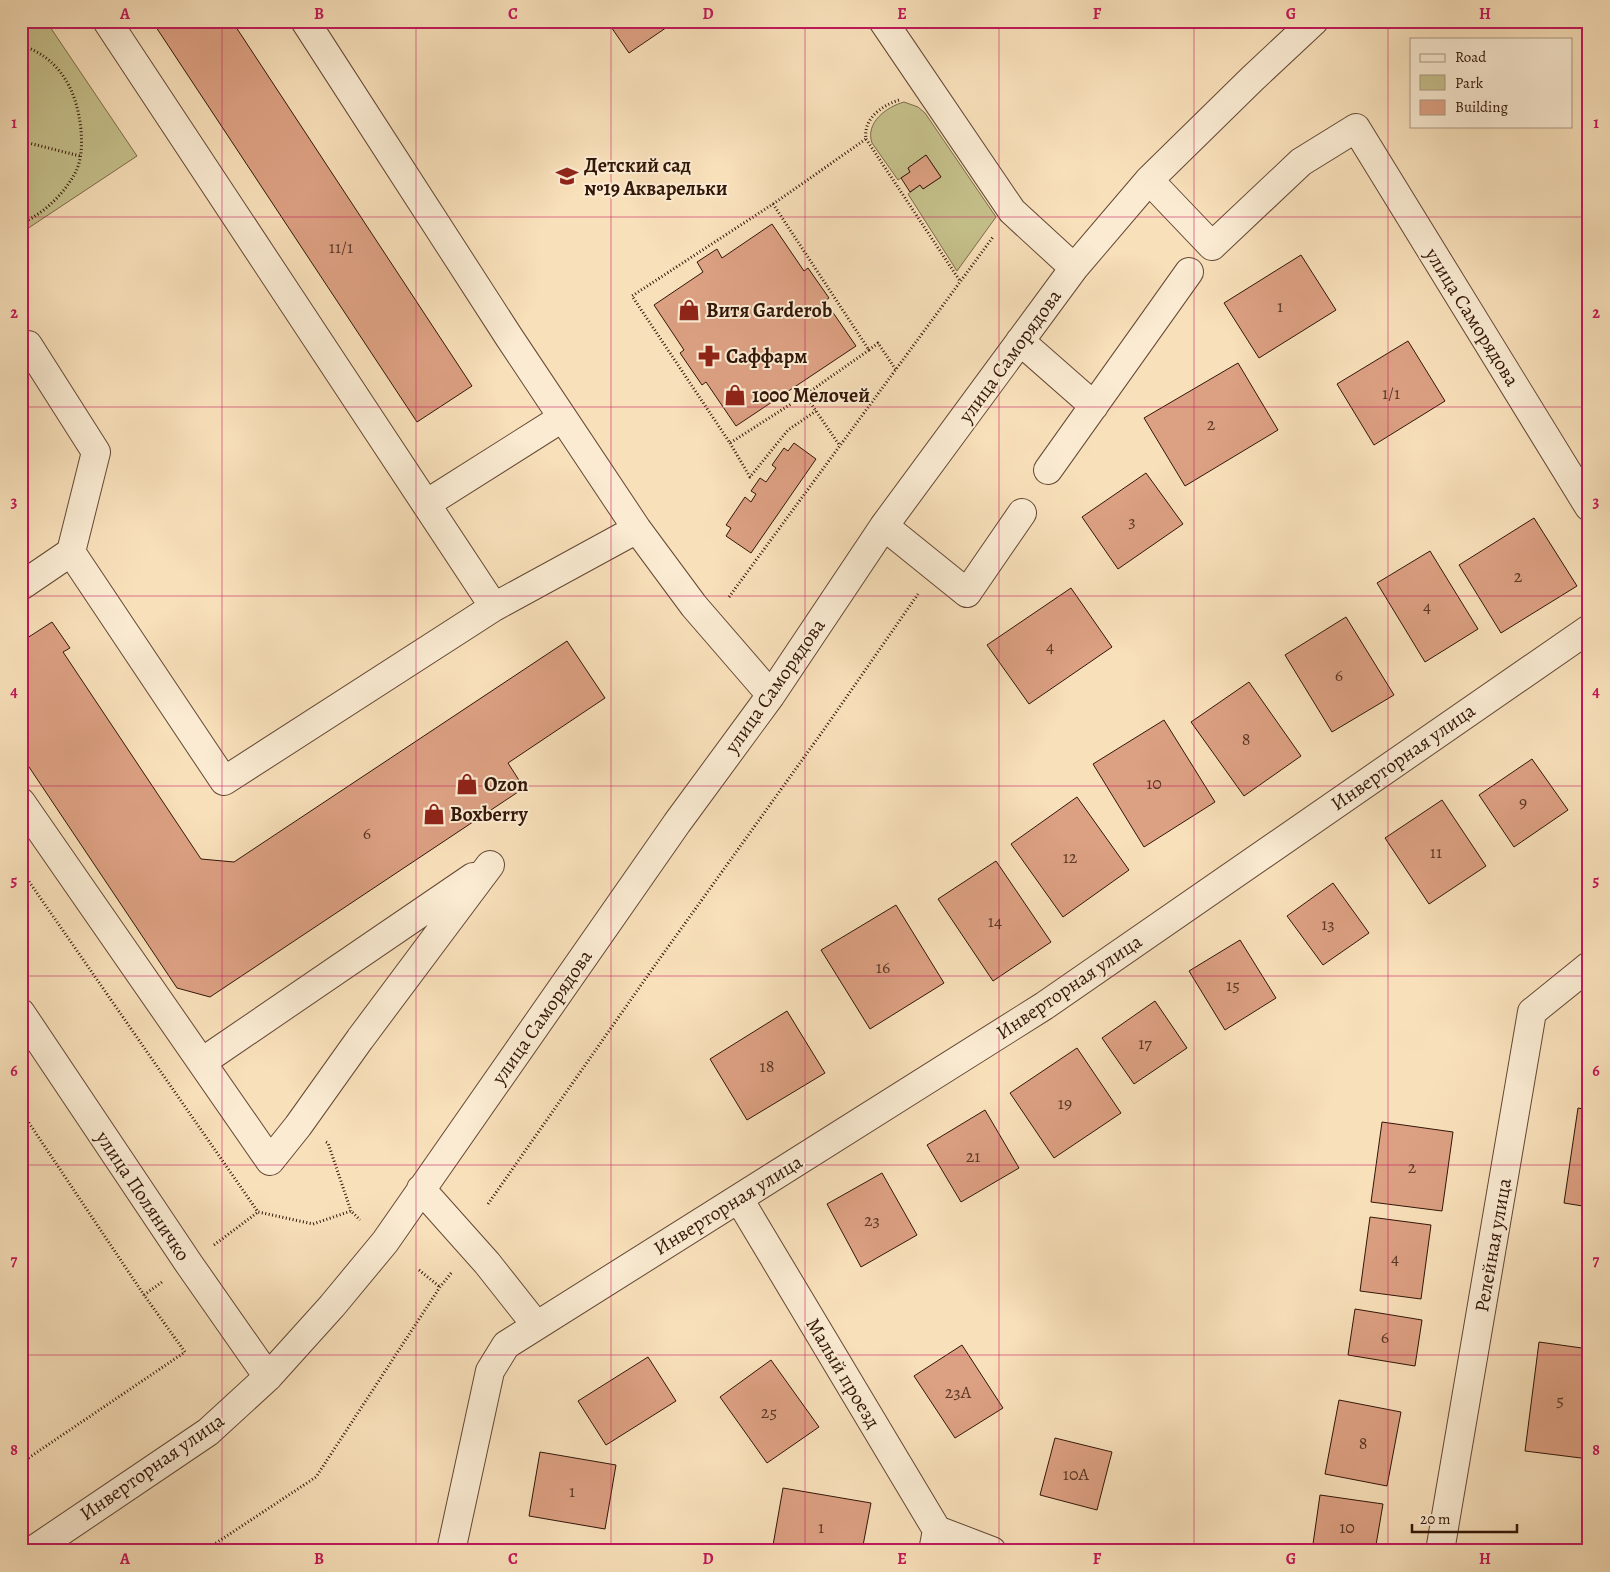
<svg xmlns="http://www.w3.org/2000/svg" width="1610" height="1572" font-family="Alegreya,serif">
  <rect width="100%" height="100%" fill="#f8e0ba"/>
  <filter id="stains"><feTurbulence type="fractalNoise" baseFrequency=".004" numOctaves="4"/><feColorMatrix values="0 0 0 0 .2 0 0 0 0 .09 0 0 0 0 .02 0 0 0 .5 -.17"/></filter>
  <radialGradient id="worn" r=".72"><stop offset=".6" stop-color="#630" stop-opacity="0"/><stop offset="1" stop-color="#630" stop-opacity=".3"/></radialGradient>
  <path fill="#c5c08b" stroke="#7c6b4a" d="M21 21H46L137 156 21 233Z
    M904 102 918 107 925 113 996 217 957 271 908 194 920 185 923 189 941 177 926 155 908 168 910 172 898 180 872 143C865 123 886 107 904 102Z"/>
  <path fill="#dca082" stroke="#321608" d="M152 21H232L472 386 417 422Z
    M607 21H676L629 53Z
    M926 155 941 177 923 189 920 185 910 192 901 178 910 172 908 168Z
    M772 224 804 271 808 268 829 298 825 301 856 346 736 426 706 382 702 385 680 353 684 350 654 305 703 272 697 262 717 249 722 258Z
    M1301 255 1336 310 1259 358 1224 303Z
    M1408 341 1445 401 1374 445 1337 384Z
    M1238 363 1278 430 1185 486 1144 418Z
    M794 443 816 459 751 553 726 536 731 528 726 525 745 497 751 502 756 494 751 491 760 478 766 482 776 468 772 465 784 448 788 451Z
    M1146 473 1183 524 1118 569 1082 517Z
    M1534 518 1577 586 1501 633 1459 565Z
    M1430 551 1478 629 1425 662 1377 583Z
    M1071 588 1112 647 1029 704 987 645Z
    M1346 617 1394 695 1332 732 1285 655Z
    M52 622 70 648 63 652 201 859 234 862 567 641 605 698 508 763 524 788 210 997 177 988 21 755V642Z
    M1249 682 1301 756 1244 796 1191 722Z
    M1589 711V725L1583 715Z
    M1164 720 1215 802 1144 847 1093 764Z
    M1532 759 1568 810 1514 847 1479 795Z
    M1077 797 1129 870 1063 917 1011 844Z
    M1442 800 1486 866 1429 904 1385 838Z
    M996 861 1051 942 993 981 938 899Z
    M1333 883 1369 933 1323 965 1287 916Z
    M896 905 944 983 870 1029 821 950Z
    M1240 940 1276 998 1225 1030 1189 971Z
    M1155 1001 1187 1048 1134 1084 1102 1038Z
    M787 1011 825 1073 747 1120 710 1059Z
    M1077 1048 1121 1113 1054 1158 1010 1093Z
    M1578 1108 1589 1110V1207L1564 1203Z
    M985 1110 1019 1168 961 1202 927 1145Z
    M1382 1122 1453 1132 1442 1211 1371 1202Z
    M882 1173 917 1235 861 1267 827 1204Z
    M1370 1217 1431 1225 1421 1299 1360 1291Z
    M1355 1309 1422 1320 1415 1366 1348 1355Z
    M1539 1342 1589 1349V1459L1525 1451Z
    M962 1345 1003 1408 955 1438 914 1376Z
    M648 1357 676 1401 606 1445 578 1401Z
    M771 1360 819 1427 767 1463 720 1397Z
    M1339 1400 1401 1412 1387 1486 1325 1474Z
    M1055 1438 1112 1452 1097 1510 1040 1495Z
    M540 1452 616 1465 605 1529 529 1516Z
    M783 1488 871 1503 862 1551H772Z
    M1320 1495 1383 1504 1375 1551H1312Z"/>
  <g fill="none" stroke-linecap="round" stroke-linejoin="round">
    <g stroke="#644834" stroke-width="30">
      <path id="minor" d="M107 21 494 607
        M305 21 509 337 637 529 694 606 771 695
        M883 21 1012 211 1074 268
        M1149 180 1212 246 1301 162 1356 128 1589 507
        M1020 341 1094 406
        M21 345H28L96 452 71 552 21 586
        M1048 470 1189 272
        M426 504 562 418
        M884 526 967 593 1022 513
        M71 552 224 781 494 607 637 529
        M21 802 270 1161 298 1126 360 1039 490 865
        M21 1013 189 1264 268 1377
        M202 1062 473 877
        M421 1189 487 1263 536 1325
        M739 1199 937 1530 933 1551
        M937 1530 992 1551
        M32 1551 208 1432 268 1377 332 1306 385 1242 677 823 771 695 884 526 1074 268 1149 180 1252 79 1314 21
        M451 1551 490 1371 506 1345 1044 1006 1589 629
        M1440 1551 1532 1012 1589 966"/>
    </g>
    <path stroke="#321608" stroke-width="3" stroke-dasharray="1 2.5" stroke-linecap="butt" d="M21 45C60 58 77 90 81 130 82 143 82 159 76 171 66 192 43 215 21 223
      M866 139 960 281
      M21 141 80 156
      M773 204 866 139C863 119 881 106 899 100
      M869 350 878 343 896 370
      M805 395 730 443 632 296 773 204 869 350 805 395 840 446
      M730 443 750 477 788 430 816 411
      M729 597 993 237
      M21 870 258 1212 313 1224 351 1211 360 1220
      M21 1111 144 1295 185 1352 21 1463
      M326 1142 328 1143 351 1211
      M488 1204 653 968 825 728 918 594
      M214 1245 258 1212
      M419 1270 440 1287
      M144 1295 162 1282
      M204 1551 316 1477 440 1287 452 1272"/>
    <use href="#minor" stroke="#faebd2" stroke-width="28"/>
  </g>
  <path fill="none" stroke="#c2185b" stroke-width="1" stroke-opacity="0.55" d="M222 21V1551M416 21V1551M611 21V1551M805 21V1551M999 21V1551M1194 21V1551M1388 21V1551M21 217H1589M21 407H1589M21 596H1589M21 786H1589M21 976H1589M21 1165H1589M21 1355H1589"/>
  <defs>
    <g id="school-bare" transform="scale(1.725)"><path d="M0-5L7-2L0 1L-7-2ZM-4 1L0 2.5L4 1V4Q0 6-4 4Z" fill="#8f2418" stroke="#faebd2" stroke-width="2.5" paint-order="stroke"/></g>
    <g id="shop-bare" transform="scale(1.725)"><path d="M-5-2.5h2.3a2.7 3.5 0 0 1 5.4 0H5L5.5 6h-11ZM-1.5-2.5h3a1.5 2.3 0 0 0-3 0Z" fill="#8f2418" stroke="#faebd2" stroke-width="2.5" paint-order="stroke"/></g>
    <g id="pharmacy-bare" transform="scale(1.725)"><path d="M-2-6h4v4h4v4h-4v4h-4v-4h-4v-4h4Z" fill="#8f2418" stroke="#faebd2" stroke-width="2.5" paint-order="stroke"/></g>
  </defs>
  <g fill-rule="evenodd">
    <use href="#school-bare" x="567" y="176"/>
    <use href="#shop-bare" x="689" y="310"/>
    <use href="#pharmacy-bare" x="709" y="356"/>
    <use href="#shop-bare" x="735" y="395"/>
    <use href="#shop-bare" x="467" y="784"/>
    <use href="#shop-bare" x="434" y="814"/>
  </g>
  <g text-anchor="middle" dominant-baseline="central" stroke-width="4" stroke-linejoin="round" paint-order="stroke">
    <g font-size="18" fill="#5c3826">
      <text x="341" y="247">11/1</text>
      <text x="1280" y="306">1</text>
      <text x="1391" y="393">1/1</text>
      <text x="1211" y="424">2</text>
      <text x="1132" y="521">3</text>
      <text x="1518" y="576">2</text>
      <text x="1427" y="606">4</text>
      <text x="1050" y="646">4</text>
      <text x="1339" y="675">6</text>
      <text x="1246" y="739">8</text>
      <text x="1154" y="783">10</text>
      <text x="1523" y="802">9</text>
      <text x="367" y="833">6</text>
      <text x="1436" y="852">11</text>
      <text x="1070" y="857">12</text>
      <text x="995" y="921">14</text>
      <text x="1328" y="924">13</text>
      <text x="883" y="967">16</text>
      <text x="1233" y="985">15</text>
      <text x="1145" y="1043">17</text>
      <text x="767" y="1066">18</text>
      <text x="1065" y="1103">19</text>
      <text x="973" y="1156">21</text>
      <text x="1412" y="1167">2</text>
      <text x="872" y="1220">23</text>
      <text x="1395" y="1258">4</text>
      <text x="1385" y="1337">6</text>
      <text x="958" y="1392">23А</text>
      <text x="1560" y="1400">5</text>
      <text x="769" y="1412">25</text>
      <text x="1363" y="1443">8</text>
      <text x="1076" y="1474">10А</text>
      <text x="572" y="1491">1</text>
      <text x="821" y="1527">1</text>
      <text x="1347" y="1527">10</text>
    </g>
    <g font-size="20" font-weight="bold" fill="#321608" stroke="#faebd2" text-anchor="start">
      <text x="584" y="165">Детский сад<tspan x="584" dy="23">№19 Акварельки</tspan></text>
      <text x="706" y="310">Витя Garderob</text>
      <text x="726" y="356">Саффарм</text>
      <text x="752" y="395">1000 Мелочей</text>
      <text x="484" y="784">Ozon</text>
      <text x="450" y="814">Boxberry</text>
    </g>
    <g font-size="20" fill="#321608" stroke="#faebd2">
      <text transform="translate(1472 317) rotate(58)">улица Саморядова</text>
      <text transform="translate(1010 356) rotate(-54)">улица Саморядова</text>
      <text transform="translate(775 686) rotate(-55)">улица Саморядова</text>
      <text transform="translate(1403 757) rotate(-35)">Инверторная улица</text>
      <text transform="translate(1069 987) rotate(-34)">Инверторная улица</text>
      <text transform="translate(542 1017) rotate(-55)">улица Саморядова</text>
      <text transform="translate(143 1196) rotate(56)">улица Поляничко</text>
      <text transform="translate(728 1205) rotate(-32)">Инверторная улица</text>
      <text transform="translate(1493 1245) rotate(-80)">Релейная улица</text>
      <text transform="translate(843 1373) rotate(59)">Малый проезд</text>
      <text transform="translate(152 1467) rotate(-35)">Инверторная улица</text>
    </g>
  </g>
  <rect width="1610" height="1572" fill="none" stroke="#f8e0ba" stroke-width="55"/>
  <rect x="1410" y="38" width="162" height="90" fill="#faebd2" stroke="#aa9681"/>
  <rect x="1420" y="54" width="25" height="8" fill="#faebd2" stroke="#aa9681"/>
  <text x="1455" y="62" font-size="15" fill="#321608">Road</text>
  <rect x="1420" y="75" width="25" height="15" fill="#c5c08b" stroke="#aa9681"/>
  <text x="1455" y="88" font-size="15" fill="#321608">Park</text>
  <rect x="1420" y="100" width="25" height="15" fill="#dca082" stroke="#aa9681"/>
  <text x="1455" y="112" font-size="15" fill="#321608">Building</text>
  <path d="M1412 1524v8h105v-8" fill="none" stroke="#321608" stroke-width="2.5"/>
  <text x="1420" y="1524" font-size="15" fill="#321608" stroke="#faebd2" stroke-width="4" paint-order="stroke">20 m</text>
  <rect x="28" y="28" width="1554" height="1516" fill="none" stroke="#c2185b" stroke-width="2"/>
  <g font-size="16" text-anchor="middle" font-weight="bold" fill="#c2185b">
    <text x="125" y="19">A</text>
    <text x="319" y="19">B</text>
    <text x="513" y="19">C</text>
    <text x="708" y="19">D</text>
    <text x="902" y="19">E</text>
    <text x="1097" y="19">F</text>
    <text x="1291" y="19">G</text>
    <text x="1485" y="19">H</text>
    <text x="14" y="128">1</text>
    <text x="1596" y="128">1</text>
    <text x="14" y="318">2</text>
    <text x="1596" y="318">2</text>
    <text x="14" y="507">3</text>
    <text x="1596" y="507">3</text>
    <text x="14" y="697">4</text>
    <text x="1596" y="697">4</text>
    <text x="14" y="886">5</text>
    <text x="1596" y="886">5</text>
    <text x="14" y="1076">6</text>
    <text x="1596" y="1076">6</text>
    <text x="14" y="1266">7</text>
    <text x="1596" y="1266">7</text>
    <text x="14" y="1455">8</text>
    <text x="1596" y="1455">8</text>
    <text x="125" y="1564">A</text>
    <text x="319" y="1564">B</text>
    <text x="513" y="1564">C</text>
    <text x="708" y="1564">D</text>
    <text x="902" y="1564">E</text>
    <text x="1097" y="1564">F</text>
    <text x="1291" y="1564">G</text>
    <text x="1485" y="1564">H</text>
  </g>
  <rect width="100%" height="100%" filter="url(#stains)"/>
  <rect width="100%" height="100%" fill="url(#worn)"/>
</svg>
